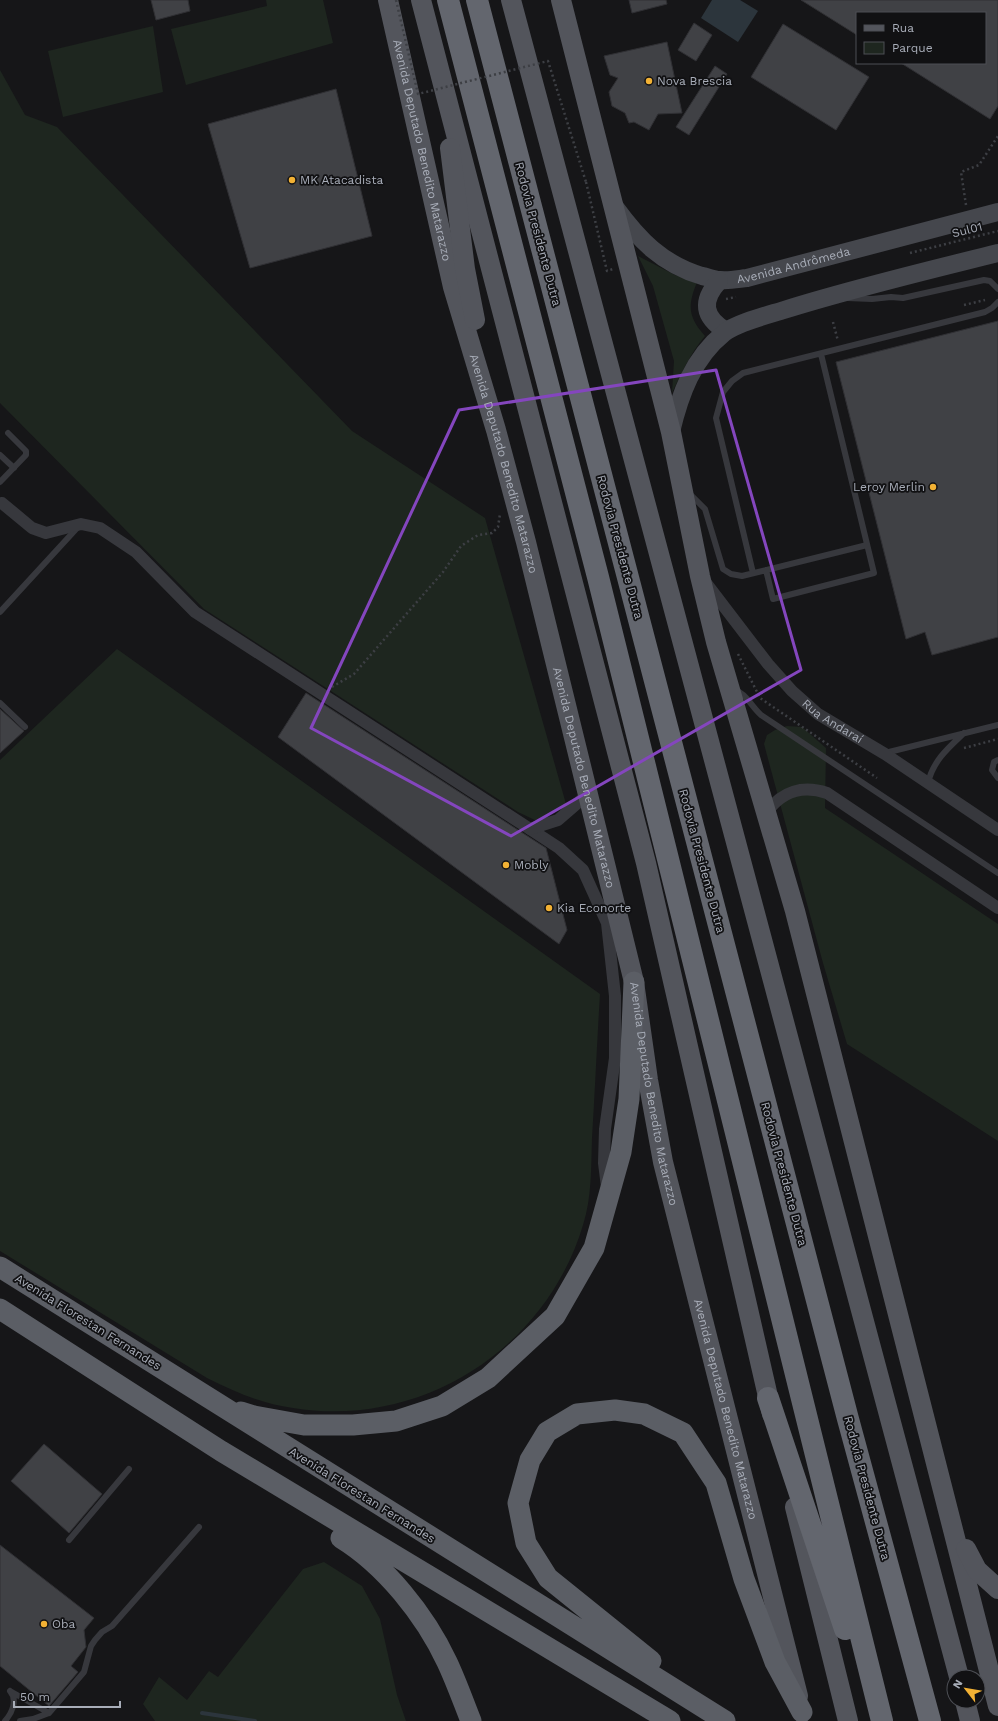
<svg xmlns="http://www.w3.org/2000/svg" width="998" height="1721" font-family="'Work Sans',sans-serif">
  <rect width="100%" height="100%" fill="#161618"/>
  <path fill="#1e261f" d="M266 0H323L333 43 186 85 171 29 267 6Z
    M153 26 163 92 63 117 48 51Z
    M0 70 25 115 57 127 352 431 485 518 566 804 537 821 518 812 204 609 0 403Z
    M638 256 675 275 697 282C688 305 687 316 705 336 690 354 682 372 672 393L674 361 653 286Z
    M117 649 600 994C597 1042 595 1090 592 1138 591 1167 592 1197 583 1225 546 1349 421 1429 293 1408 262 1404 235 1392 207 1378L0 1251V760Z
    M787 726 802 727 826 748 825 808 998 924V1141L847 1044 823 963 764 744 767 735 775 730Z
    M324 1562 362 1586 380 1619 397 1695 406 1721H155L143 1704 159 1677 187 1700 209 1671 218 1677 303 1569Z"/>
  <path fill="#2c353c" d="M712 0H740L758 11 738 42 701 18Z"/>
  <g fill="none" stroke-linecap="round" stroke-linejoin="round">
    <path stroke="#2c353c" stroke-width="4" d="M202 1713 255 1721"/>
  </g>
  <path fill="#404145" stroke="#303034" d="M151 0H188L190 11 156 20Z
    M629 0H666L667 4 632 13Z
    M801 0H998V106L990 119 901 63H985V13H857V35Z
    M694 23 712 35 696 61 678 50Z
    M783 24 869 77 836 130 751 77Z
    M667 42 682 113 658 114 649 130 634 122 629 123 625 113 612 106 609 92 618 78 610 75 604 56Z
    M715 66 727 74 689 135 676 127Z
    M336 89 372 236 250 268 208 124Z
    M998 321V637L932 655 925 632 906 639 836 362Z
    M306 693 546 848 567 930 559 944 278 737Z
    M0 709 24 731 0 753Z
    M44 1444 102 1494 69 1533 11 1481Z
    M0 1545 94 1618 84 1630 86 1647 71 1666 78 1672 49 1706 0 1666Z"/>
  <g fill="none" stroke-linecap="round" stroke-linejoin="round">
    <path stroke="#3d3f44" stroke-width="2.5" stroke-dasharray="2 3" stroke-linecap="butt" d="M586 182 607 271 613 269
      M966 205 961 172 979 165 998 136
      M910 253 998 231
      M726 299 736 297
      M964 305 985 300
      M833 322 838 341
      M738 654 760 698 877 778
      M332 687 354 674 443 572 461 546 478 535 492 533 498 527 500 514
      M964 748 998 739"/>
    <path stroke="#37383d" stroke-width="6" d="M847 298 872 299 891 297 903 298 984 280 990 281 998 289
      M0 455 14 468
      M0 482 26 455V451L8 433
      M690 494 705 509 723 569 731 574 742 576 867 545
      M766 570 773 599 874 573 821 354
      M753 573 716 418 723 392 732 381 743 373 985 312 992 308 998 302
      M0 612 78 527
      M733 689C746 693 751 706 761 715L998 873
      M0 703 25 727
      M885 753 998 725
      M998 760 994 762 992 770 998 778
      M928 783C933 761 948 748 964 733
      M69 1540 129 1469
      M10 1691 49 1713
      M5 1721C12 1713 18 1700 10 1691
      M20 1721 33 1719 49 1713 84 1672 91 1646 95 1640 102 1632 112 1626 199 1527"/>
    <g stroke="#37383d" stroke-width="12">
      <path d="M2 503 32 528 46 533 81 524 100 528 136 552 195 612 530 829 559 848 583 870 607 923 615 996V1058L605 1129 604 1163 607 1187"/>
      <path id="s1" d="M706 583 768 664 792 691 818 714 885 754 998 830"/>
      <path d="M767 812C782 791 803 785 827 793L998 908"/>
      <path d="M530 829 558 820 588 794"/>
    </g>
    <g stroke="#45474d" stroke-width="18">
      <path id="s2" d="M615 207C639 240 662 264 702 276 708 277 714 280 720 280 729 281 738 279 747 278L998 212"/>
      <path d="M719 281C701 301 703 317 726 331"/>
      <path d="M671 432C680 394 693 358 724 333 736 323 768 315 784 310 854 288 926 271 998 253"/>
    </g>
    <g stroke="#53555c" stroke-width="20">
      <path id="s3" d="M388 0 453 287 496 430 526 542 634 982 648 1080 663 1162 798 1696"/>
      <path d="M421 0 646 863 772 1414"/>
      <path d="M511 0 959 1677"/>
      <path d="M561 0 671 432 700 576 716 642 795 911 998 1706"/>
      <path d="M450 148 465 269 475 320"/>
      <path d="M795 1507 848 1721"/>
      <path d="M966 1549 977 1570 998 1589"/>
      <path d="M965 1701 970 1721"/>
    </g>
    <path stroke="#5b5e65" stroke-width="21" d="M0 1267 725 1721
      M0 1309 221 1451 670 1721
      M241 1412 254 1416 304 1425H353L396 1421 442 1406 488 1378 555 1316 594 1248 621 1152 629 1099 634 982
      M341 1538C385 1565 425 1615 447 1662 456 1681 463 1701 471 1721
      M651 1661 548 1578 526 1543 518 1503 530 1460 547 1432 577 1414 615 1410 644 1414 683 1433 716 1483 744 1579 775 1662 802 1712"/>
    <path stroke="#63666e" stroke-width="22" d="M448 0 598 577 882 1721
      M477 0 848 1419 930 1721
      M768 1398 845 1629"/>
    <path stroke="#3d3f44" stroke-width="2.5" stroke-dasharray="2 3" stroke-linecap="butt" d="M396 0 418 94 548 61 586 182"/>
  </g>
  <path fill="none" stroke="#8446be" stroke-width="3" stroke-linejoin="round" d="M716 370 801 670 511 836 311 728 459 410Z"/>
  <g fill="#f2b134" stroke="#111113" stroke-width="1.5">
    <circle cx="649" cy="81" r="4"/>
    <circle cx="292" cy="180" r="4"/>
    <circle cx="933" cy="487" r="4"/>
    <circle cx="506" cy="865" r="4"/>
    <circle cx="549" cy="908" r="4"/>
    <circle cx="44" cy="1624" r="4"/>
  </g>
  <g text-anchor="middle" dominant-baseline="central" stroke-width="3.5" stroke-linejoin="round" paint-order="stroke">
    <g font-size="12" fill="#a8adb8" stroke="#111113" text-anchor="start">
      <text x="657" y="81">Nova Brescia</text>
      <text x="300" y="180">MK Atacadista</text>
      <text x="925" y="487" text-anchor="end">Leroy Merlin</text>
      <text x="514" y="865">Mobly</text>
      <text x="557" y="908">Kia Econorte</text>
      <text x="52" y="1624">Oba</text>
    </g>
    <g font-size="12" fill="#a8adb8" stroke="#111113">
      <text stroke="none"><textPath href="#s3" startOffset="154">Avenida Deputado Benedito Matarazzo</textPath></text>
      <text transform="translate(967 230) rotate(-14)">Sul01</text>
      <text transform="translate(538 234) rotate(75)">Rodovia Presidente Dutra</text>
      <text stroke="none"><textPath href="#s2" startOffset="207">Avenida Andrômeda</textPath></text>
      <text stroke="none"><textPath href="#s3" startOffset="478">Avenida Deputado Benedito Matarazzo</textPath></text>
      <text transform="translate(620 547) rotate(75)">Rodovia Presidente Dutra</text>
      <text stroke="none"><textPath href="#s1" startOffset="189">Rua Andaraí</textPath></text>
      <text stroke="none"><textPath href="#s3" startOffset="802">Avenida Deputado Benedito Matarazzo</textPath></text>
      <text transform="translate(702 861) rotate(75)">Rodovia Presidente Dutra</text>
      <text stroke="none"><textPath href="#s3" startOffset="1126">Avenida Deputado Benedito Matarazzo</textPath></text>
      <text transform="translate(784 1174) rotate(75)">Rodovia Presidente Dutra</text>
      <text transform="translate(88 1322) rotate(32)">Avenida Florestan Fernandes</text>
      <text stroke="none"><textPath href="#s3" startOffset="1450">Avenida Deputado Benedito Matarazzo</textPath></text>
      <text transform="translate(867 1488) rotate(75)">Rodovia Presidente Dutra</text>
      <text transform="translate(362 1495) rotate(32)">Avenida Florestan Fernandes</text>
    </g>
  </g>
  <rect x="856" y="12" width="130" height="52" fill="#111113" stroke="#4d4f55"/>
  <rect x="864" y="25" width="20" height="6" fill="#53555c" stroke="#4d4f55"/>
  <text x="892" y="32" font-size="12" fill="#a8adb8">Rua</text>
  <rect x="864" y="42" width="20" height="12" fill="#1e261f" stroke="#4d4f55"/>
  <text x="892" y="52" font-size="12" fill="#a8adb8">Parque</text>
  <g transform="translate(966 1689) rotate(301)"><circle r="19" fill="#111113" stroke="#4d4f55"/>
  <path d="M0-3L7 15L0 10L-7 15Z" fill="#f2b134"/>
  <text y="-6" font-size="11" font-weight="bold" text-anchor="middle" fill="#a8adb8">N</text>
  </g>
  <path d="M14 1701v6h106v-6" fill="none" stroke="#a8adb8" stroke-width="2"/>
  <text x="20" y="1701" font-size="12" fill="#a8adb8" stroke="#111113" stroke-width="3" paint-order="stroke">50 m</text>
</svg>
